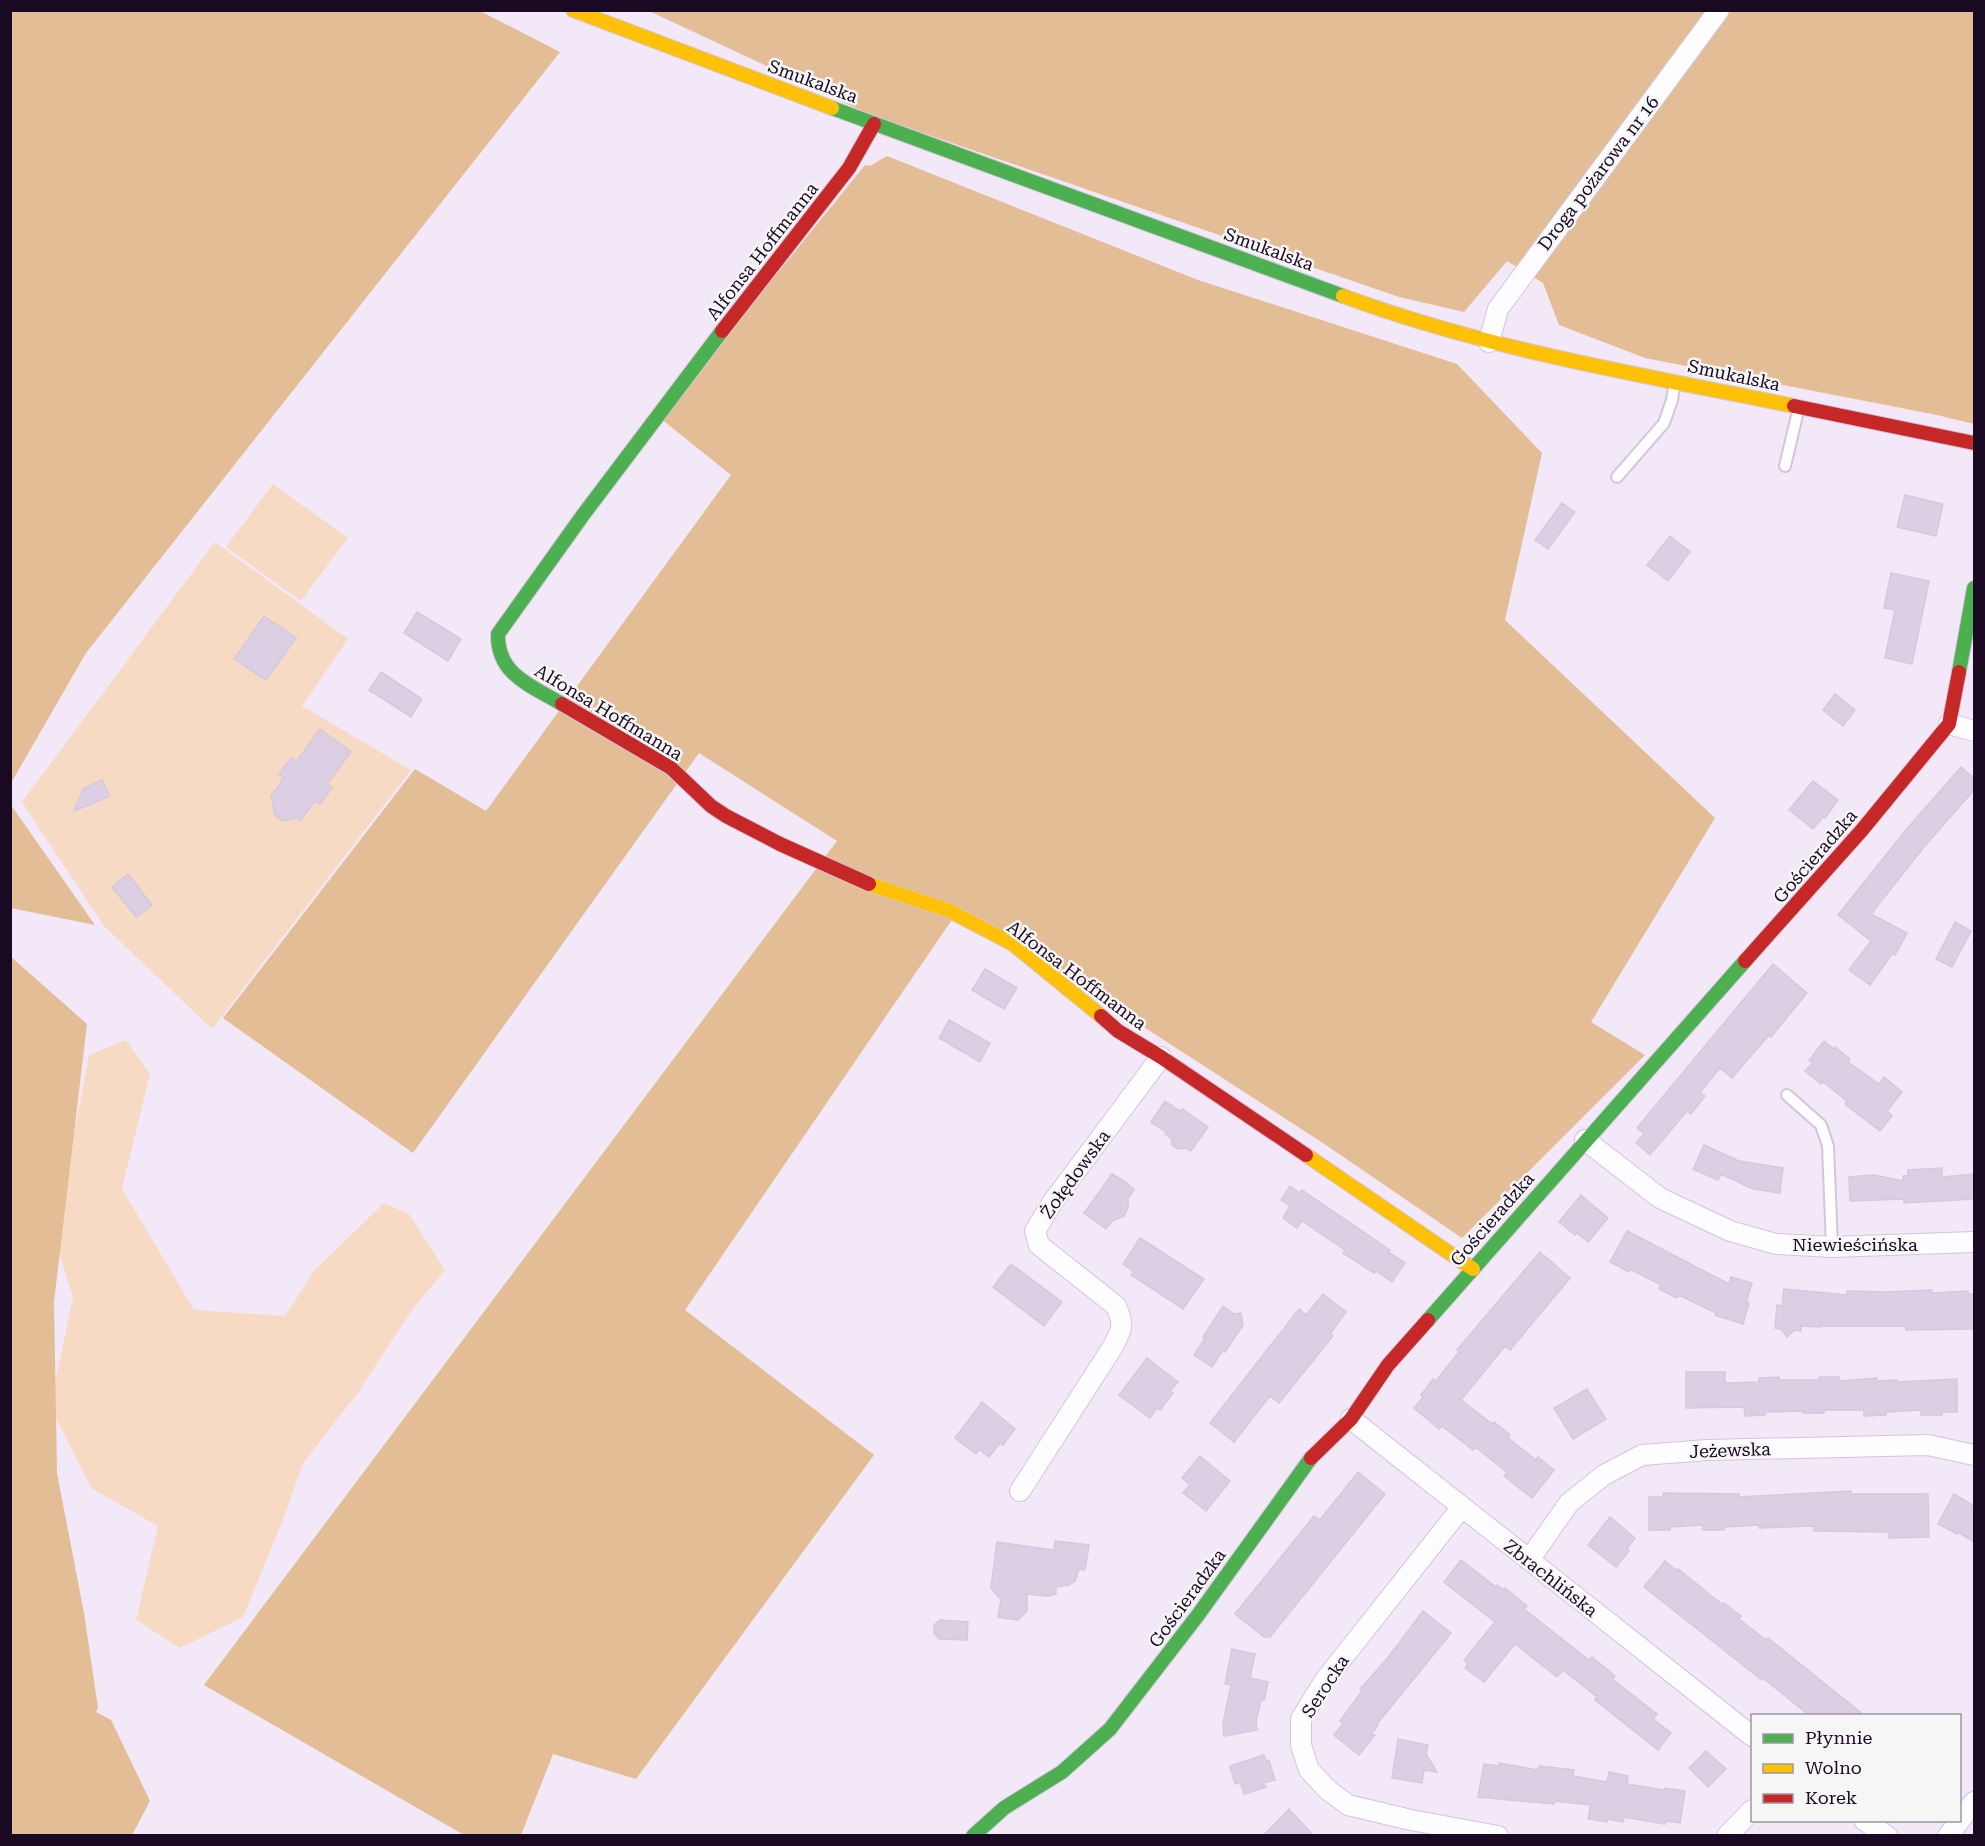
<svg xmlns="http://www.w3.org/2000/svg" width="1985" height="1846" font-family="'Roboto Serif',serif">
  <rect width="100%" height="100%" fill="#f2e8f8"/>
  <path fill="#f7dac4" d="M273 484 348 538 301 601 226 547Z
    M215 542 348 639 302 706 411 770 212 1029 104 926 22 802Z
    M126 1040 150 1074 122 1189 194 1310 285 1316 314 1271 384 1203 409 1214 445 1270 414 1307 357 1394 303 1463 283 1520 243 1617 180 1648 136 1620 158 1526 91 1488 50 1406 73 1298 44 1201 76 1123 89 1055Z"/>
  <path fill="#e3bd96" d="M11 10 480 11 560 52 86 653 11 783Z
    M649 11H1974V424L1937 415 1645 358 1559 325 1543 283 1507 261 1464 312 1399 297 871 115Z
    M887 156 1198 280 1457 364 1542 453 1505 620 1715 818 1591 1022 1645 1055 1462 1238 1323 1143 960 908 685 1310 874 1455 636 1779 553 1754 521 1835H464L204 1685 837 841 699 753 413 1153 223 1018 415 769 486 811 731 475 660 418 865 165 870 166Z
    M11 805 95 925 11 908Z
    M10 956 87 1024 54 1302 57 1473 84 1613 98 1708 96 1712 111 1720 150 1801 132 1835 12 1836 11 1831Z"/>
  <path fill="#dccfe3" stroke="#d5c9dd" stroke-width="1.5" d="M1905 495 1943 504 1936 536 1897 527Z
    M1562 503 1575 512 1548 549 1535 540Z
    M1670 536 1690 552 1668 581 1647 565Z
    M1891 573 1929 581 1912 664 1885 658 1895 610 1884 608Z
    M417 612 461 639 448 661 404 633Z
    M264 616 296 638 266 680 234 659Z
    M381 672 422 699 411 717 369 690Z
    M1835 694 1855 710 1843 726 1823 710Z
    M320 729 351 752 327 784 332 788 320 804 315 801 300 821 297 818 283 821 275 815 271 796 284 778 279 774 291 758 296 762Z
    M1961 767 1974 778V790L1924 847 1871 914 1907 933 1895 955 1892 954 1870 985 1849 970 1871 941 1838 915 1905 831Z
    M102 780 110 796 74 811 83 789Z
    M1813 781 1838 800 1825 818 1823 817 1813 829 1789 810Z
    M128 874 152 905 136 917 112 887Z
    M1955 922 1971 931 1952 967 1936 959Z
    M1773 964 1807 993 1771 1037 1769 1035 1732 1078 1720 1068 1700 1092 1705 1096 1691 1114 1687 1111 1650 1155 1636 1143 1644 1134 1637 1128Z
    M985 969 1017 988 1004 1009 972 990Z
    M949 1020 990 1043 980 1062 939 1038Z
    M1824 1041 1834 1049 1835 1047 1850 1059 1848 1062 1879 1084 1884 1077 1902 1092 1887 1111 1892 1116 1880 1131 1845 1104 1847 1101 1823 1082 1821 1084 1805 1071 1813 1063 1809 1060Z
    M1165 1101 1180 1111 1182 1109 1208 1127 1191 1151 1186 1148 1178 1149 1172 1145 1171 1138 1165 1134 1166 1132 1151 1122Z
    M1704 1145 1739 1161 1783 1168 1780 1193 1753 1189 1721 1174 1718 1180 1693 1169Z
    M1942 1168V1177L1974 1174V1199L1904 1203V1199L1850 1201 1849 1177 1874 1175 1903 1181V1176H1908V1170Z
    M1112 1174 1127 1183 1134 1190 1128 1198V1208L1124 1216 1112 1221 1106 1229 1084 1213Z
    M1290 1186 1300 1193 1302 1190 1390 1250 1388 1252 1405 1263 1392 1282 1376 1271 1374 1273 1343 1253 1345 1250 1302 1221 1297 1228 1283 1218 1290 1206 1281 1200Z
    M1581 1195 1608 1218 1588 1242 1577 1233 1575 1235 1559 1222Z
    M1627 1231 1729 1284 1731 1277 1752 1283 1746 1303H1749L1743 1324 1715 1315 1716 1313 1679 1295 1677 1298 1659 1289 1661 1285 1630 1269 1629 1272 1610 1262Z
    M1140 1238 1204 1279 1183 1309 1131 1275 1134 1272 1123 1264Z
    M1540 1252 1570 1278 1510 1350 1505 1346 1461 1400 1492 1424 1494 1422 1510 1435 1508 1438 1536 1460 1538 1457 1554 1470 1532 1498 1504 1476 1507 1472 1475 1447 1473 1450 1442 1426 1439 1429 1414 1408 1423 1397 1421 1395 1433 1379 1436 1381 1459 1352 1457 1350Z
    M1011 1264 1062 1302 1044 1326 993 1287Z
    M1784 1289 1847 1295V1291L1886 1292 1932 1290V1293L1968 1291V1294H1974V1329L1906 1330V1326H1821V1327L1801 1326V1331L1795 1330 1787 1337 1781 1329 1775 1328 1777 1305 1782 1306Z
    M1323 1294 1346 1312 1330 1334 1333 1336 1279 1403 1270 1396 1234 1442 1210 1423 1299 1309 1306 1315Z
    M1223 1306 1234 1314 1241 1313 1243 1325 1225 1352 1223 1350 1212 1367 1194 1355 1205 1338 1203 1337Z
    M1147 1358 1178 1382 1170 1391 1173 1393 1160 1410 1157 1408 1150 1418 1119 1395Z
    M1686 1372H1725V1383L1759 1382V1378L1779 1377V1380H1819V1377H1839V1381L1877 1378V1381L1897 1380V1382L1957 1379V1412H1942V1415H1921V1410L1886 1412V1415L1864 1416V1410H1824V1413H1803V1411L1765 1412V1415L1745 1416 1744 1407 1686 1408Z
    M1587 1389 1606 1419 1573 1439 1554 1408Z
    M982 1402 1015 1429 1003 1445 1000 1443 989 1457 979 1449 976 1454 955 1438Z
    M1200 1456 1230 1481 1206 1511 1183 1493 1190 1485 1182 1478Z
    M1358 1472 1385 1494 1270 1637H1264L1235 1614 1314 1516 1320 1520Z
    M1851 1491V1494H1928L1929 1537 1889 1538V1532L1814 1531V1526L1759 1528V1525L1724 1527V1530H1703V1525L1670 1527V1530H1649V1497H1663V1493L1739 1494V1497Z
    M1954 1494 1974 1506V1542L1958 1532 1957 1534 1938 1524Z
    M1610 1517 1635 1538 1627 1549 1629 1551 1616 1567 1588 1545Z
    M1055 1541 1089 1545 1085 1570 1079 1569 1075 1581 1069 1585 1056 1587V1594L1048 1596 1027 1594V1611L1018 1620 998 1617 1001 1600 991 1588 997 1542 1054 1550Z
    M1461 1560 1496 1587 1497 1585 1504 1590 1505 1588 1527 1606 1524 1609 1589 1660 1592 1657 1615 1676 1612 1679 1657 1714 1653 1719 1671 1733 1658 1750 1595 1700 1597 1697 1563 1670 1557 1677 1515 1644 1484 1682 1465 1668 1468 1664 1464 1660 1495 1622 1444 1582Z
    M1665 1561 1677 1571 1678 1569 1723 1605 1724 1603 1741 1616 1739 1619 1766 1640 1768 1638 1865 1716H1810L1763 1678 1762 1680 1644 1587Z
    M1423 1611 1451 1633 1377 1724 1378 1725 1371 1735H1375L1359 1755 1334 1735 1343 1723 1340 1721 1362 1691 1360 1689 1386 1660Z
    M940 1620 968 1622 967 1640 939 1639 934 1633V1625Z
    M1232 1649 1255 1654 1250 1678 1268 1682 1264 1700H1261L1256 1722 1257 1730 1224 1736 1223 1723 1231 1685 1225 1684Z
    M1398 1739 1428 1745 1426 1754 1437 1772 1424 1770 1422 1783 1392 1778Z
    M1706 1751 1726 1769 1708 1787 1689 1768Z
    M1264 1755 1266 1761 1269 1760 1275 1780 1263 1783 1266 1787 1244 1794 1240 1782 1235 1784 1230 1766Z
    M1499 1763 1538 1770 1539 1766 1574 1770 1573 1776 1607 1782 1609 1772 1628 1776 1627 1784 1664 1790 1665 1788 1685 1791 1680 1823 1665 1821V1824L1624 1817 1623 1822 1608 1819 1607 1822 1588 1819 1591 1805 1555 1801 1554 1804 1478 1797 1484 1764 1499 1766Z
    M1289 1809 1314 1836H1263Z"/>
  <g fill="none" stroke-linecap="round" stroke-linejoin="round">
    <g stroke="#d3c5db" stroke-width="14">
      <path id="lane" d="M1785 466 1799 407
        M1617 477 1664 423 1672 400 1675 381
        M1787 1095 1821 1125 1828 1146 1832 1247"/>
    </g>
    <g stroke="#d3c5db" stroke-width="22">
      <path id="street" d="M1489 342 1498 309 1719 10
        M1949 724 1974 731
        M1585 1140 1660 1198 1730 1231 1776 1244 1832 1247 1974 1242
        M1351 1419 1752 1736
        M1020 1491 1112 1348C1122 1329 1125 1327 1116 1306L1039 1245 1035 1231 1052 1203 1161 1057
        M1462 1507 1325 1680 1301 1719V1745L1309 1770 1328 1790 1348 1805 1411 1820 1498 1836
        M1529 1560 1569 1503 1604 1475 1642 1455 1707 1450 1928 1445 1974 1455
        M1864 1820 1887 1836
        M1727 1836 1752 1810
        M1948 1836 1974 1802"/>
    </g>
    <g stroke="#d3c5db" stroke-width="16">
      <path id="fast" d="M832 108 1343 296
        M1959 672 1974 588
        M562 704C532 686 497 675 498 634L583 515 722 331
        M1428 1320 1745 961
        M973 1836 1004 1808 1062 1772 1110 1729 1198 1615 1311 1458"/>
    </g>
    <g stroke="#d3c5db" stroke-width="16">
      <path id="slow" d="M573 10 832 108
        M1343 296C1489 350 1643 375 1794 406
        M869 884 948 910 1013 944 1101 1016
        M1306 1155 1473 1269"/>
    </g>
    <g stroke="#d3c5db" stroke-width="16">
      <path id="jam" d="M722 331 849 168 874 124
        M1794 406 1974 443
        M562 704 671 768 711 806 726 816 780 844 869 884
        M1745 961 1862 830 1949 724 1959 672
        M1101 1016 1118 1031 1161 1057 1306 1155
        M1311 1458 1351 1419 1388 1365 1428 1320"/>
    </g>
    <use href="#lane" stroke="#fdfcfe" stroke-width="10"/>
    <use href="#street" stroke="#fdfcfe" stroke-width="20"/>
    <use href="#fast" stroke="#4caf50" stroke-width="14"/>
    <use href="#slow" stroke="#ffc107" stroke-width="14"/>
    <use href="#jam" stroke="#c62828" stroke-width="14"/>
  </g>
  <g text-anchor="middle" dominant-baseline="central" stroke-width="5" stroke-linejoin="round" paint-order="stroke">
    <g font-size="18" fill="#1a0923" stroke="#f6f6f6">
      <text transform="translate(813 81) rotate(20)">Smukalska</text>
      <text transform="translate(1598 173) rotate(-53)">Droga pożarowa nr 16</text>
      <text transform="translate(1269 249) rotate(20)">Smukalska</text>
      <text transform="translate(762 251) rotate(-52)">Alfonsa Hoffmanna</text>
      <text transform="translate(1734 375) rotate(12)">Smukalska</text>
      <text transform="translate(609 712) rotate(31)">Alfonsa Hoffmanna</text>
      <text transform="translate(1815 856) rotate(-49)">Gościeradzka</text>
      <text transform="translate(1077 975) rotate(37)">Alfonsa Hoffmanna</text>
      <text transform="translate(1075 1174) rotate(-54)">Żołędowska</text>
      <text transform="translate(1492 1219) rotate(-49)">Gościeradzka</text>
      <text x="1855" y="1244">Niewieścińska</text>
      <text transform="translate(1730 1450) rotate(-2)">Jeżewska</text>
      <text transform="translate(1551 1578) rotate(38)">Zbrachlińska</text>
      <text transform="translate(1187 1598) rotate(-54)">Gościeradzka</text>
      <text transform="translate(1325 1686) rotate(-57)">Serocka</text>
    </g>
  </g>
  <rect width="1985" height="1846" fill="none" stroke="#1a0923" stroke-width="24"/>
  <rect x="1751" y="1714" width="210" height="108" fill="#f6f6f6" stroke="#9e97a2" stroke-width="1.5"/>
  <rect x="1763" y="1734" width="30" height="9" fill="#4caf50" stroke="#9e97a2" stroke-width="1.5"/>
  <text x="1805" y="1744" font-size="18" fill="#1a0923">Płynnie</text>
  <rect x="1763" y="1764" width="30" height="9" fill="#ffc107" stroke="#9e97a2" stroke-width="1.5"/>
  <text x="1805" y="1774" font-size="18" fill="#1a0923">Wolno</text>
  <rect x="1763" y="1794" width="30" height="9" fill="#c62828" stroke="#9e97a2" stroke-width="1.5"/>
  <text x="1805" y="1804" font-size="18" fill="#1a0923">Korek</text>
</svg>
